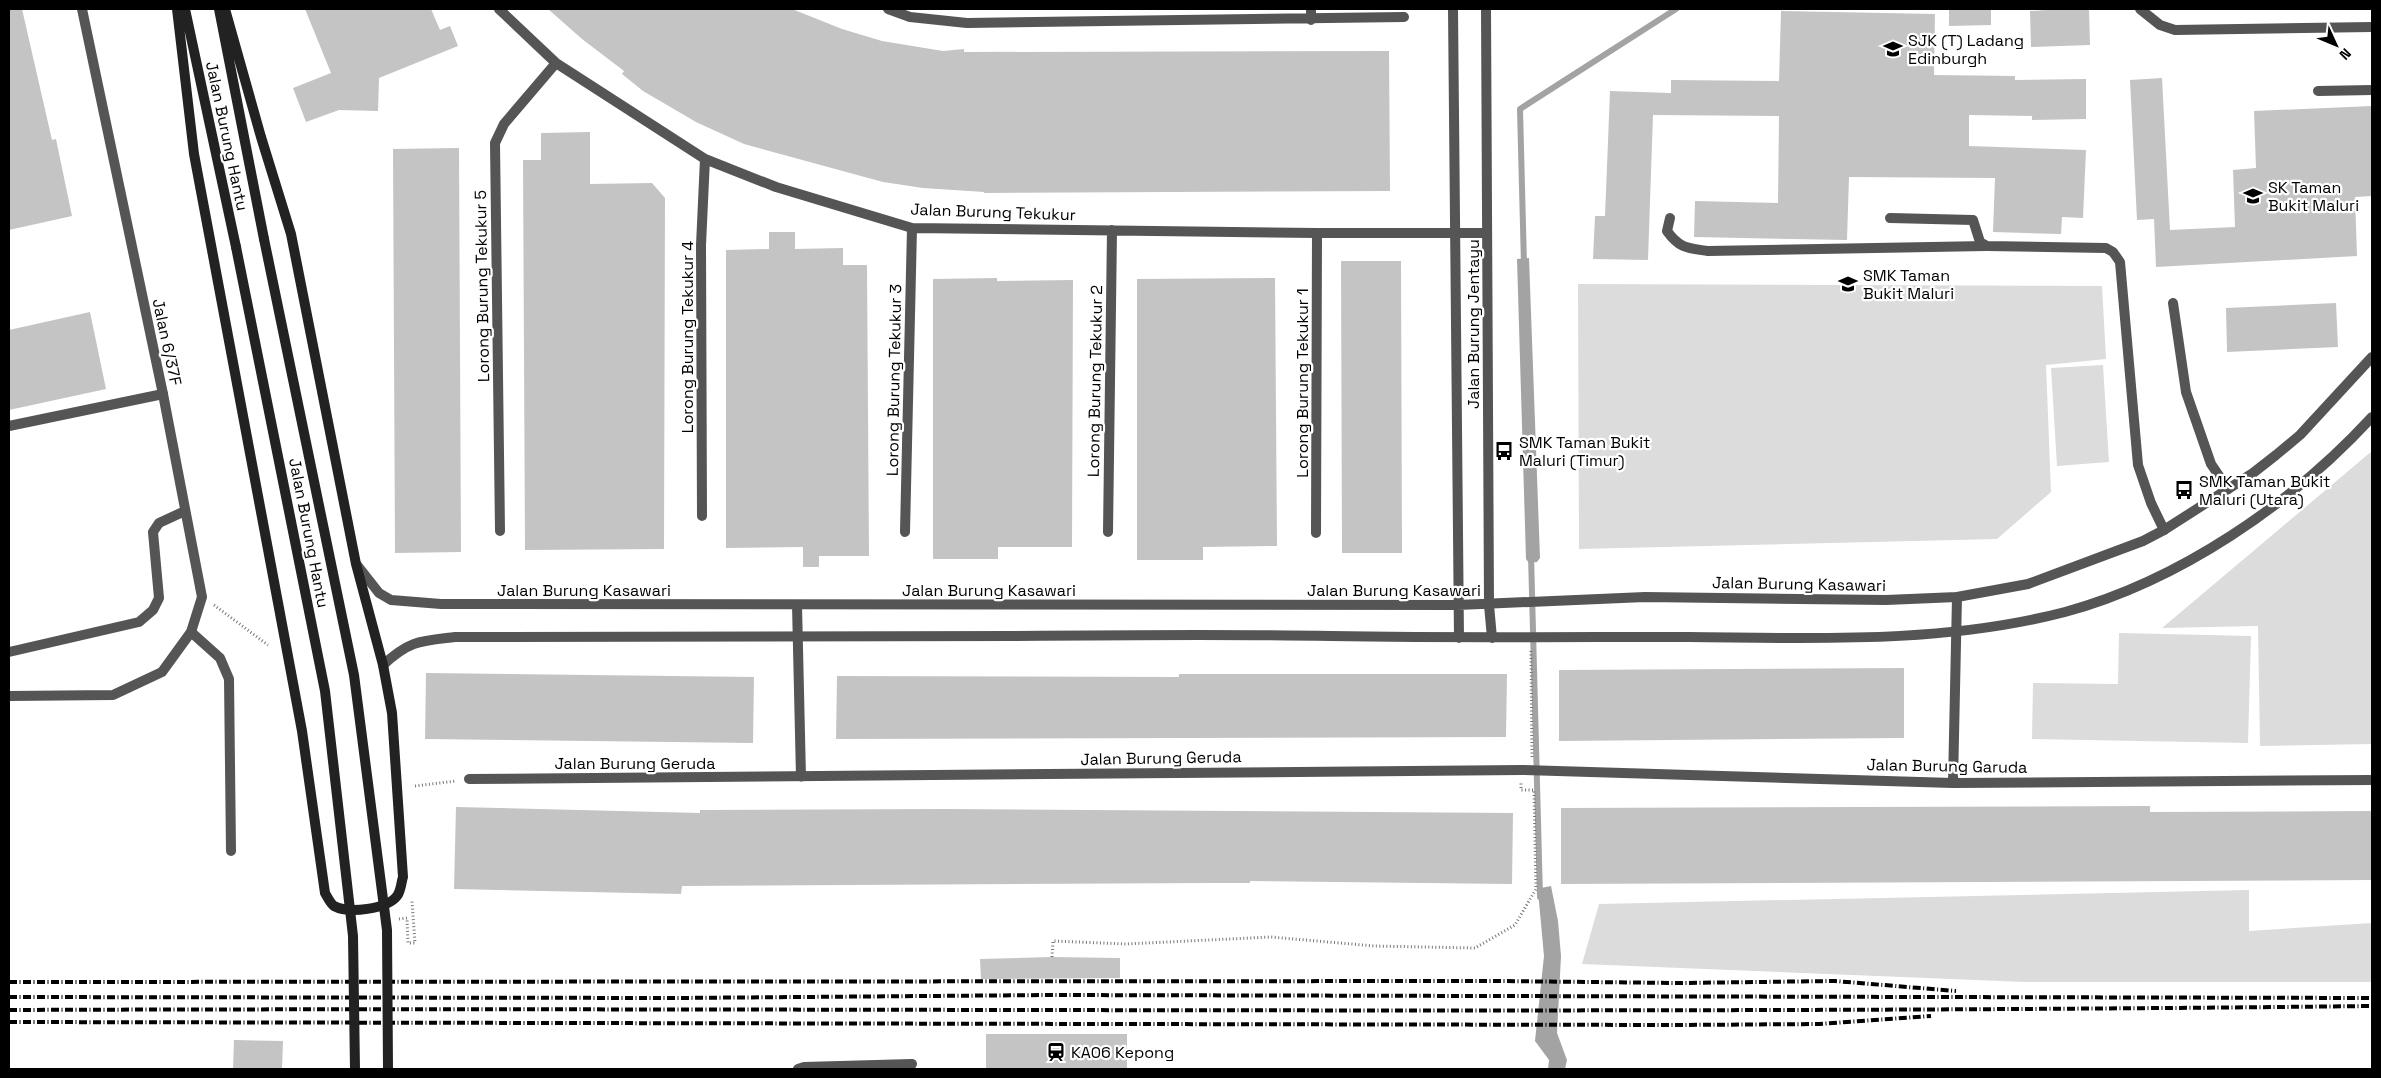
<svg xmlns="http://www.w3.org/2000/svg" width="2381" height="1078" font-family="'Space Grotesk',sans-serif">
  <rect width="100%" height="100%" fill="#fff"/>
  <path fill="#dcdcdc" d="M1578 284 2102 286 2106 359 2046 365 2051 492 1997 539 1579 549Z
    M2103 365 2109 462 2057 466 2051 368Z
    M2372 451V744L2260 746 2258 626 2162 628Z
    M2119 633 2251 636 2248 743 2032 739 2033 683 2118 684Z
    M2249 890V931L2372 923V982H2025L1582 964 1599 904Z"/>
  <path fill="#a3a3a3" d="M1529 258 1540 558 1537 562 1529 563 1526 559 1517 259Z
    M1551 886 1558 921 1561 956 1557 1033 1567 1060 1565 1069H1548L1549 1060 1535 1041 1544 956 1538 891 1541 888Z"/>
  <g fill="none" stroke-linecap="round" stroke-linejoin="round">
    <path stroke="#a3a3a3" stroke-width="6" d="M1524 265 1520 109 1676 9
      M1531 555 1540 897"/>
  </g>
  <path fill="#c4c4c4" d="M9 9H22L52 140 56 139 72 216 9 230Z
    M305 9H431L440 30 450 26 458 46 379 78 378 111 339 110 306 122 293 88 331 73Z
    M548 9H792L842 29 882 41 943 51 964 49V52L1389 51 1390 191 984 193V192L923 188 883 182 744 144 696 122 643 91 622 74 624 71 582 39Z
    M1949 9H1991V25L1949 26Z
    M2062 9H2089L2090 45 2031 47 2030 11Z
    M1781 11 1935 14 1934 75 2015 76V80L2086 79V119L2032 120V116L1969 115V146L2086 150 2083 218 2062 217 2061 234 1993 232 1995 178 1849 177 1847 240 1694 237 1695 201 1778 203 1779 116 1653 115 1648 260 1593 259 1595 216H1605L1610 91 1671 93V80L1779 81Z
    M2162 78 2170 230 2235 227 2233 170 2256 168 2254 111 2372 106V196L2355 197 2357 256 2156 267 2154 219 2137 220 2130 80Z
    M590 132V184L652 183 665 198 664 549 525 550 523 160H541V133Z
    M459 148 461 552 395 553 393 149Z
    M769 232H795V249L843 248V265H867L869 556H819V567H803V547L726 548V250L769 249Z
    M1341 261H1401L1402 553H1342Z
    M997 278V281L1073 280 1072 547H998V559H933V279Z
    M1275 278 1277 546 1203 547V560H1137V279Z
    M2336 303 2338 347 2227 352 2226 308Z
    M90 312 106 389 9 410V330Z
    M1904 668V738L1559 741V670Z
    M426 673 754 677 753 743 425 739Z
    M1179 674H1507L1506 737 836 739 837 676 1179 677Z
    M2150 806V812L2372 811V880L1561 884V808Z
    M456 807 700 813V810L945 809 1513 813 1512 884 1250 881V883H1209L682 886 681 894 454 889Z
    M1052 957 1120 958V978L981 979 980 959Z
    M986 1034H1127V1069H986Z
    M234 1040 283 1041 282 1069H233Z"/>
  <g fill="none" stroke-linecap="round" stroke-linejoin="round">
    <path stroke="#777" stroke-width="3" stroke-dasharray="1 2.5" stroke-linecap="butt" d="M214 605 268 645
      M1531 651 1532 757
      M415 786 456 781
      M399 919 407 918 408 943H415L412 901
      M1052 957 1053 941 1126 944 1271 937 1374 946 1475 948 1515 925 1536 889 1534 790H1521V783"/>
    <path stroke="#555" stroke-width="10" d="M2318 91 2372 90
      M1670 218 1667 231C1680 249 1688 248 1708 251L1986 246
      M1890 218 1973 220 1980 242 1987 246 2106 248 2113 252 2120 262 2138 465 2151 503 2164 530
      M2173 303 2186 392 2211 464 2228 489
      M9 426 163 394
      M191 632 220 658 229 679 231 851
      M9 652 139 622 153 610 159 598 153 532 159 523 185 511
      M798 1069 804 1067 912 1064"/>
    <path stroke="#555" stroke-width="10" d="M499 9 556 63 705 159 776 187 912 228 1317 233H1487
      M888 9 910 17 967 23 1404 17
      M1311 9V20
      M2140 9 2160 25 2175 30 2372 27
      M702 516 701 245 705 159
      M500 531 495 143 504 124 556 63
      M905 532 912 228
      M1108 532 1112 230
      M1316 533 1317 233
      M797 605 801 777
      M9 696 113 695 162 672 191 632 202 597 163 394 82 9
      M469 779 1522 770 1953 783 2372 780
      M1953 783 1957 597"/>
    <path stroke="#555" stroke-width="10" d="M1453 9 1459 638
      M1486 9 1489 605 1492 638
      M357 565 379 593 391 600 441 604 1458 605 1645 597 1886 600 1957 597 2028 584 2143 541 2164 530 2253 473 2276 455 2300 435 2372 357
      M383 665C410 640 421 641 455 637 641 637 827 636 1012 636 1119 635 1225 634 1331 636 1450 638 1570 637 1689 637 1815 638 1942 644 2065 612 2179 581 2292 504 2372 417"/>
    <path stroke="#222" stroke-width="10" d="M177 9 194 154 302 731 325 893C328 898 330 903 334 906 349 914 387 909 397 896 401 891 401 883 403 877L392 713 383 665 356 564 291 234 261 137 225 9
      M185 9 236 247
      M219 9 264 239"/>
    <path stroke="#000" stroke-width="4" stroke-dasharray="8 2.5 1 2.5" stroke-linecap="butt" d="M9 982 1497 981 1680 983 1835 981 1956 991
      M9 997 676 998 1051 995 2372 998
      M9 1010C797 1007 1584 1015 2372 1006
      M9 1022 1679 1025 1819 1024 1931 1016"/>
    <path stroke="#222" stroke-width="10" d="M264 239 354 675 387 930 388 1069
      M236 247 325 691 353 936 355 1069"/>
  </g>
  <defs>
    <g id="school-bare" transform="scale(1.5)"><path d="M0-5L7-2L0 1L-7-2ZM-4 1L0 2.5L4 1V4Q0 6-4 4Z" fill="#000" stroke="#fff" stroke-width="2.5" paint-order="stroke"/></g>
    <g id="bus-bare" transform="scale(1.5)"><path d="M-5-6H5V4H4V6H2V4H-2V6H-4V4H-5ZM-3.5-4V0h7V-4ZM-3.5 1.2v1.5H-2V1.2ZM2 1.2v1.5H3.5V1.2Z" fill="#000" stroke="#fff" stroke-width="2.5" paint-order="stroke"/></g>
    <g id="station-bare" transform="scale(1.5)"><path d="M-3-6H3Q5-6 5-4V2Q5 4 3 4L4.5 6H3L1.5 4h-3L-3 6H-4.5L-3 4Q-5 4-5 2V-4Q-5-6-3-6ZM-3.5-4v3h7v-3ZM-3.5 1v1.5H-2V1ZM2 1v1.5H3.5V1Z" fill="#000" stroke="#fff" stroke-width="2.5" paint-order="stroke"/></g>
  </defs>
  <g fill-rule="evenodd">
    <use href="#school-bare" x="1893" y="49"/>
    <use href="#school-bare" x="2253" y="196"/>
    <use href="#school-bare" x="1848" y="284"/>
    <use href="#bus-bare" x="1504" y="451"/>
    <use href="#bus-bare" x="2184" y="490"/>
    <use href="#station-bare" x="1056" y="1052"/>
  </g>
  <g text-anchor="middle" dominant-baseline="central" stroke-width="4.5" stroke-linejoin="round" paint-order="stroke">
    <g font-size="16" fill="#000" stroke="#fff" text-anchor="start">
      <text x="1908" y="40">SJK (T) Ladang<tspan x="1908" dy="18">Edinburgh</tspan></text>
      <text x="2268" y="187">SK Taman<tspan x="2268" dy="18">Bukit Maluri</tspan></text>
      <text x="1863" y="275">SMK Taman<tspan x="1863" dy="18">Bukit Maluri</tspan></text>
      <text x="1519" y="442">SMK Taman Bukit<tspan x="1519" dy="18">Maluri (Timur)</tspan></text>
      <text x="2199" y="481">SMK Taman Bukit<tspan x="2199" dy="18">Maluri (Utara)</tspan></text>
      <text x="1071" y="1052">KA06 Kepong</text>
    </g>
    <g font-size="16" fill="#000" stroke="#fff">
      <text transform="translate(227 136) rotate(78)">Jalan Burung Hantu</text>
      <text transform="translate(993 212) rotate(2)">Jalan Burung Tekukur</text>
      <text transform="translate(482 286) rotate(-91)">Lorong Burung Tekukur 5</text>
      <text transform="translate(1473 324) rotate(-90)">Jalan Burung Jentayu</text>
      <text transform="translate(687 337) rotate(-90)">Lorong Burung Tekukur 4</text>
      <text transform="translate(167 342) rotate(78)">Jalan 6/37F</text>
      <text transform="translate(894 380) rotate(-89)">Lorong Burung Tekukur 3</text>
      <text transform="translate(1095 381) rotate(-89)">Lorong Burung Tekukur 2</text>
      <text transform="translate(1302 383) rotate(-90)">Lorong Burung Tekukur 1</text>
      <text transform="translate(309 533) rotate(79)">Jalan Burung Hantu</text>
      <text transform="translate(1799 584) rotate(1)">Jalan Burung Kasawari</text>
      <text x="584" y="590">Jalan Burung Kasawari</text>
      <text x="989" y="590">Jalan Burung Kasawari</text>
      <text x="1394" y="590">Jalan Burung Kasawari</text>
      <text transform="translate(1161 758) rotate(-1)">Jalan Burung Geruda</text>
      <text x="635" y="763">Jalan Burung Geruda</text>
      <text transform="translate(1947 766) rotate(1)">Jalan Burung Garuda</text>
    </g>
  </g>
  <rect width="2381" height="1078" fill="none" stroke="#000000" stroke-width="20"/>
  <g transform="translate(2336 45) rotate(134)" stroke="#ffffff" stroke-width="4" paint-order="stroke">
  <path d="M0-4L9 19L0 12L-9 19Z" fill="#000000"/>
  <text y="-8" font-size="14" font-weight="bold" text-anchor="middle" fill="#000000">N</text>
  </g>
</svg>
